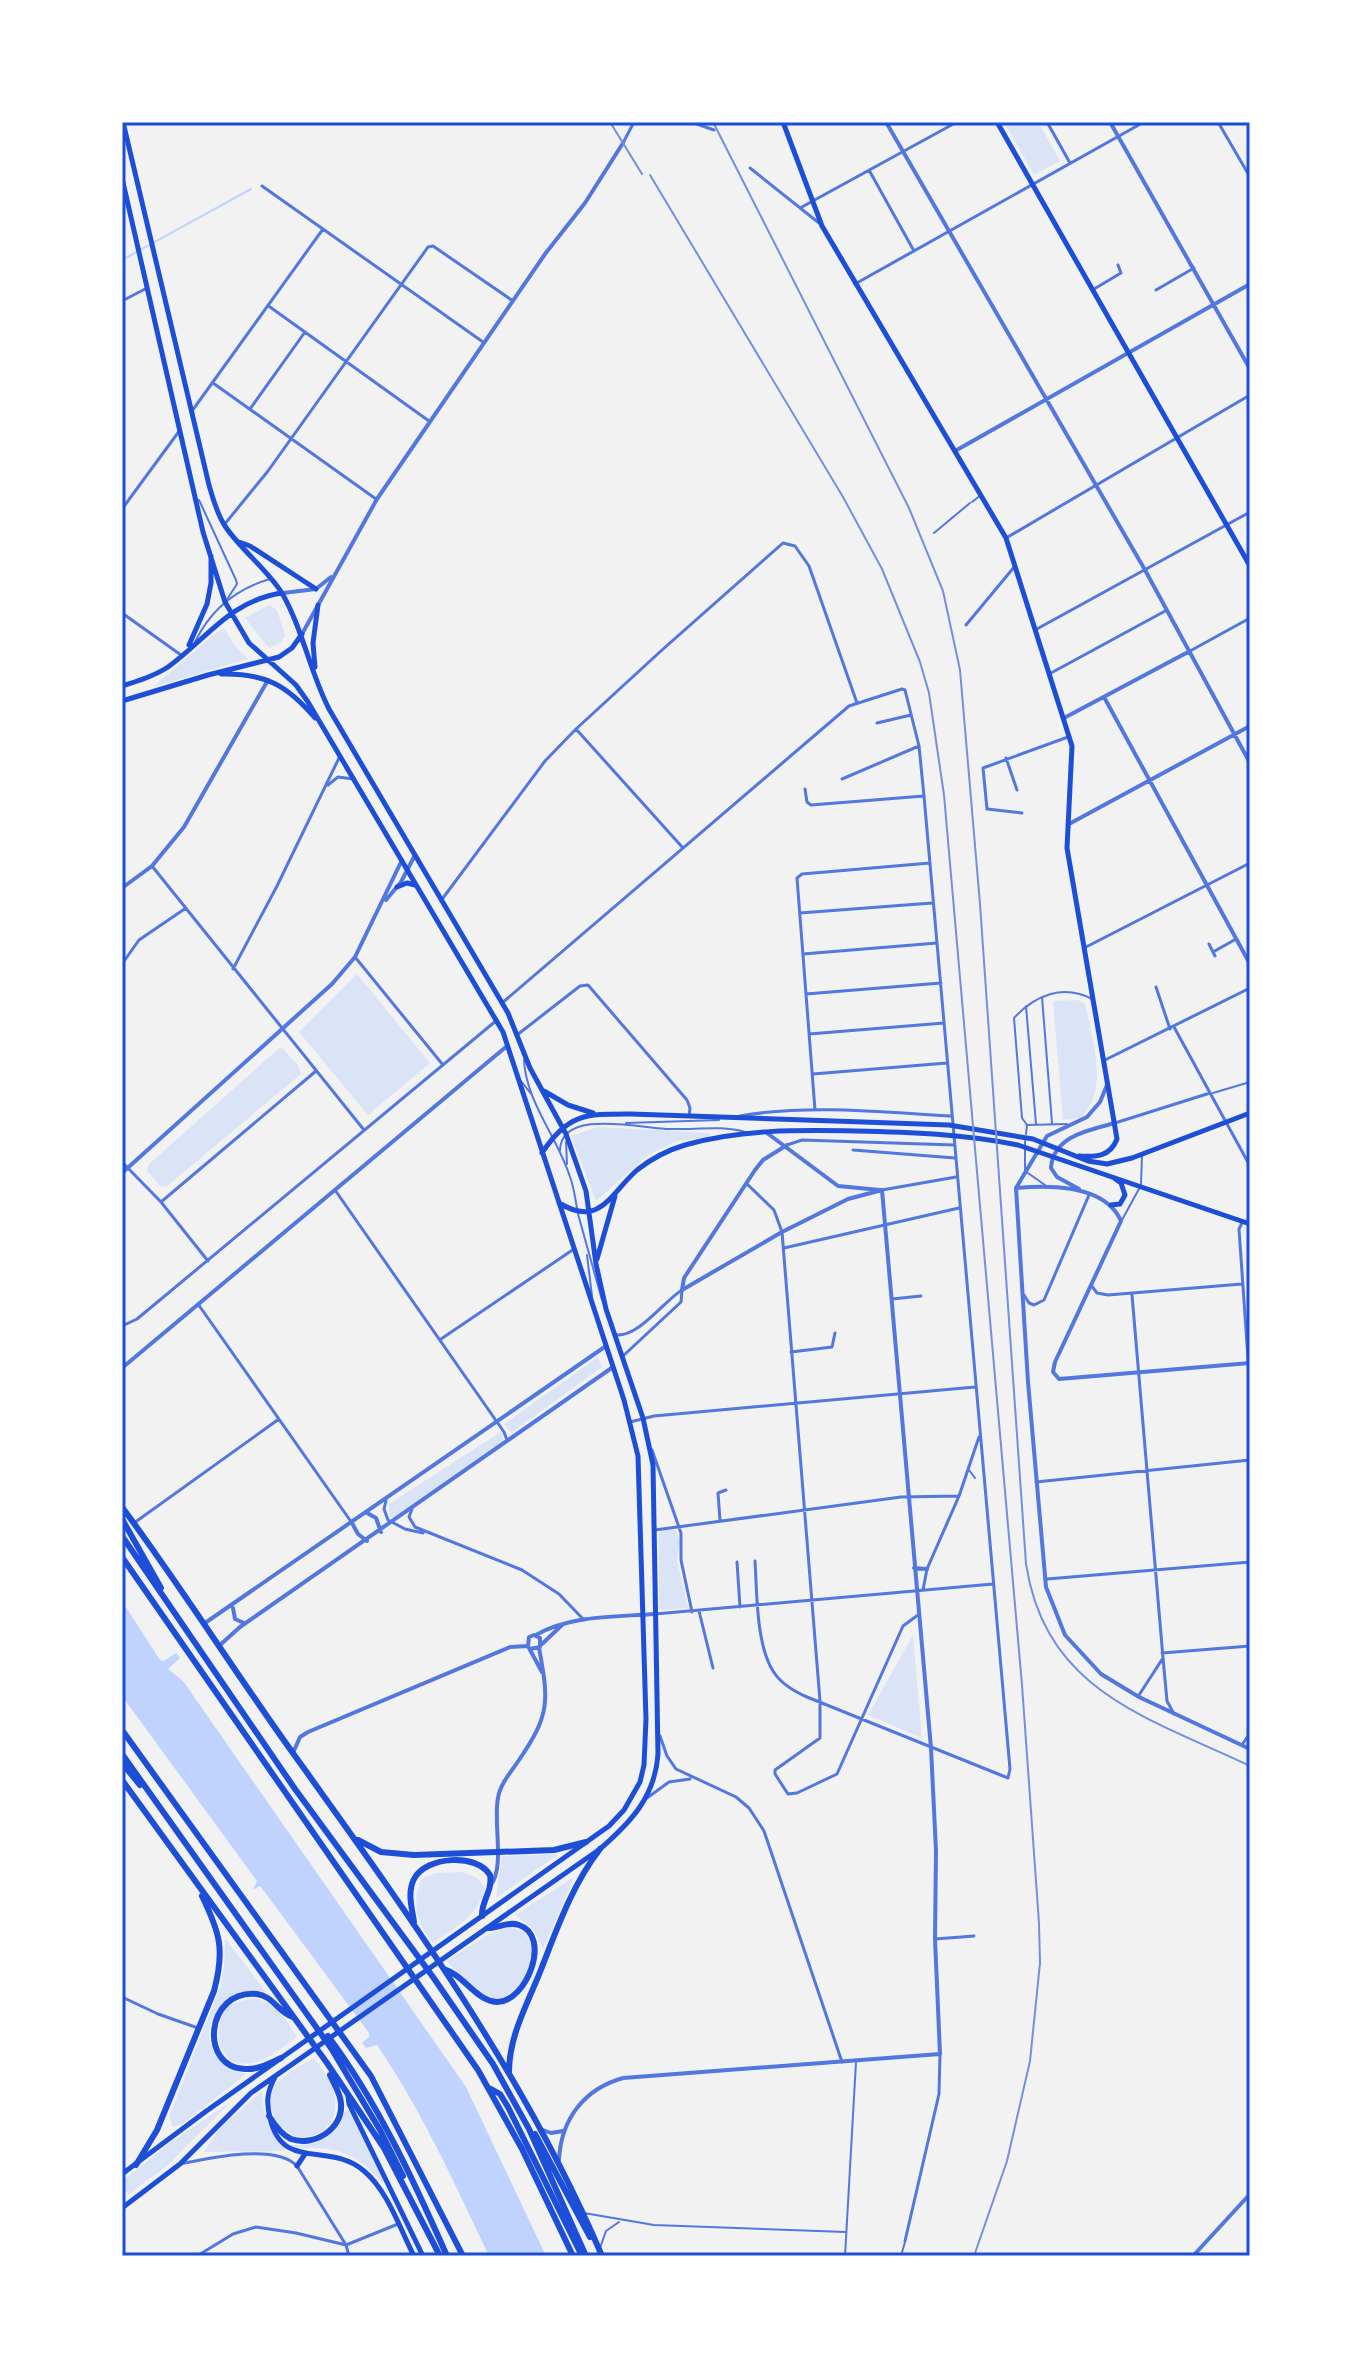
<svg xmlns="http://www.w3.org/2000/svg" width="1372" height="2378" font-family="'Alegreya Sans',sans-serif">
  <rect width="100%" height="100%" fill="#f2f2f2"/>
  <path fill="#dbe4f7" d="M1004 122H1038L1060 161 1034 175Z
    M269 605 277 610 285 635 281 642 269 648 245 618Z
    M224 628 234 645 248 659 153 687 213 635Z
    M357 974 430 1063 368 1115 299 1032Z
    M1078 1000 1085 1004 1087 1011C1093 1045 1109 1089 1081 1118L1063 1120 1053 1001Z
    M282 1048 298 1065 301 1074 166 1187 160 1186 147 1171 148 1165 278 1049Z
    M598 1127 710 1133V1137L677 1141 648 1155 596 1201 571 1136Z
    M598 1357 602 1367 511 1433 504 1424Z
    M502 1431 503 1441 398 1514 391 1518 389 1515V1504Z
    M664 1530H676L680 1542 677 1560 688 1608 659 1610V1533Z
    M913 1635 922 1738 868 1715Z
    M559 1854 496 1898 502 1856Z
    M462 1872 477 1878 485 1888C478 1916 455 1928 433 1943 416 1924 411 1902 422 1878L435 1873Z
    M574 1877 543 1949 534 1930 515 1915Z
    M508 1927 524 1931 533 1948C526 1975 523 1993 494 2000L477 1992 446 1961 491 1933Z
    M225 1938 266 1992C205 1987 185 2057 246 2074L181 2125 173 2127 169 2117 220 1988 224 1968Z
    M251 1998C275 2001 285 2017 297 2037 284 2046 269 2060 253 2063 217 2070 211 2030 227 2006Z
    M314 2058C374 2127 291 2166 272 2111 268 2100 271 2090 278 2082 288 2072 302 2065 314 2058Z
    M262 2091C263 2116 270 2131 286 2151L204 2152 219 2129Z
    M232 2101 169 2164 128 2195 122 2181 171 2142Z
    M349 2110 384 2181 382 2182C367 2166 351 2152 328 2149 315 2147 303 2150 290 2145 314 2146 338 2139 344 2112Z"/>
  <path fill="#bfd3fe" d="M122 1601 160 1660 164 1661 176 1653 180 1658 168 1669 183 1681 466 2087 546 2256H489C455 2184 422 2111 377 2045L366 2048 362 2043 369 2037V2033L261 1887 259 1886 253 1890 257 1881 122 1696Z"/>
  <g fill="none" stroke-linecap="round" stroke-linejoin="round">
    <path stroke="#bfd3fe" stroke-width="2" d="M122 260 251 189"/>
    <path stroke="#5277de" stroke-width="2" d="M199 500 236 580 237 584 226 601
      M972 502 981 495
      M934 533 970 503
      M195 642C210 611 236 589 270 579
      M1042 997 1052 1123
      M1026 1006 1036 1124
      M524 1060C526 1102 558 1138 570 1177 574 1187 575 1198 577 1208
      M521 1081 532 1095
      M626 1123 719 1120
      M1027 1125 1067 1124
      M1026 1134 1027 1125 1022 1118 1014 1018C1035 995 1063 984 1092 999
      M1025 1141V1171L1045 1185
      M566 1142 567 1164
      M560 1151C560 1107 644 1129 670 1129 694 1130 722 1125 745 1132
      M1141 1184 1142 1155
      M578 1214 602 1300
      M587 1255 592 1296
      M969 1470 975 1478
      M584 2213 654 2225 846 2232
      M600 2248 606 2231 619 2222
      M845 2256 856 2062
      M901 2256 905 2242"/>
    <path stroke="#5277de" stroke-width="2" d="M1213 1093 1250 1082
      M1122 1220 1140 1187"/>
    <path stroke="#5277de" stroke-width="3" d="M691 122 714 130
      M1047 122 1070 163
      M1218 122 1250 177
      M623 143 634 122
      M750 168 819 223
      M869 170 914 251
      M262 186 483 342
      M800 208 957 122
      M855 284 1144 122
      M1094 289 1121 273 1118 265
      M1156 290 1194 268
      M122 301 147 288
      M270 307 429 421
      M213 383 376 499
      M250 409 305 332
      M192 411 323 229
      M122 509 180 430
      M224 525 268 471 428 247 433 246 513 301
      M1006 538 1250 395
      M122 613 181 655
      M966 625 1015 566
      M1035 630 1250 512
      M1190 651 1250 618
      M1051 673 1167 610
      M877 723 911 715
      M576 729 683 848
      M1006 758 1017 790
      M842 779 919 746
      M328 785 338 777 353 779
      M805 789 807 802 811 805 924 796
      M1022 813 987 809 983 768 1068 737
      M152 866 364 1130
      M443 898 545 761 576 729 662 650 783 543 795 546 809 566 857 703
      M800 913 932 903
      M1209 944 1215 956
      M1086 947 1250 863
      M1213 952 1236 939
      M803 954 937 943
      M355 957 443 1065
      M122 964 139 940 186 908
      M233 969 277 886 339 758
      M1156 987 1170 1029
      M806 994 941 983
      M502 1003 849 706 902 689 905 690 919 746 924 796 1010 1769 1008 1778 807 1697C793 1691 781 1684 773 1671 756 1644 757 1592 755 1561
      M1174 1027 1250 1166
      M809 1034 944 1023
      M517 1035 580 986 588 985 687 1100 690 1108 689 1116
      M1103 1061 1250 988
      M813 1074 947 1063
      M815 1110 797 878 802 874 930 863
      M740 1116C809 1104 882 1112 951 1116
      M1115 1123 1210 1093
      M787 1145 802 1140 954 1145
      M853 1150 955 1158
      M122 1162 161 1202 208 1261
      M747 1184 774 1210 782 1232 820 1701V1738L775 1770V1774L788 1794 797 1793 837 1774 903 1626 918 1615
      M335 1190 504 1432 507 1440
      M882 1190 956 1177
      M161 1202 316 1071
      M1243 1221 1239 1229 1250 1387
      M784 1248 959 1208
      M1091 1285 1097 1293 1108 1295 1242 1284
      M1024 1295 1029 1303 1034 1305 1044 1300 1089 1195
      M1132 1295 1163 1658 1167 1701 1174 1714
      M892 1299 921 1296
      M198 1304 352 1523
      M122 1326 137 1319 497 1020
      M616 1335C639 1337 664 1301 682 1290
      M441 1339 574 1249
      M791 1352 832 1347 835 1333
      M623 1356 681 1302 682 1290
      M630 1422 654 1416 975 1387
      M652 1450 681 1533V1560L692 1612
      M1036 1482 1250 1460
      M386 1501 384 1509 388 1520 405 1529 423 1533
      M412 1509 409 1517 415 1527 522 1570 559 1594 584 1620
      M720 1520 718 1493 726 1490
      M134 1523 279 1419
      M655 1530 901 1497 959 1496
      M737 1562 740 1607
      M1047 1579 1250 1562
      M923 1590 927 1569 959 1496 979 1437
      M699 1611 713 1668
      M655 1614 993 1584
      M1162 1653 1250 1646
      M1139 1695 1163 1658
      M660 1736 667 1756 676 1769 736 1797 749 1808 764 1831 842 2062
      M1242 1745 1250 1733
      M647 1798 669 1782 690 1779
      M935 1939 974 1936
      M122 1997 158 2014 198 2028
      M180 2164C209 2158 276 2143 297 2166L346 2245 349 2256
      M905 2241 939 2094 940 2054
      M197 2256 233 2234 256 2227 296 2233 346 2245 398 2224"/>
    <path stroke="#5277de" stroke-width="4" d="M886 122 1145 570 1250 763
      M1110 122 1250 369
      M955 451 1250 284
      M283 593 316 589 331 577
      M302 634 377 499 545 254 585 203 623 143
      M1104 697 1250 964
      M1064 718 1190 651
      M1069 824 1250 726
      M122 888 152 866 184 827 268 680
      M386 900 401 882 415 855
      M1107 1085 1100 1102 1087 1117 1047 1136 1016 1188 1028 1382 1046 1587 1065 1635 1101 1674 1139 1697 1250 1749
      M767 1133 838 1186 880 1190
      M122 1173 332 984 355 957 402 860
      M1016 1188C1050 1185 1105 1185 1121 1221L1055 1362 1053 1372 1059 1379 1250 1363
      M1079 1189 1057 1177 1051 1168C1053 1136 1089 1130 1115 1123
      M682 1290 782 1232 848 1199 882 1190
      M682 1290 684 1278 755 1170 763 1160 787 1145
      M122 1368 507 1046
      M367 1513 376 1518 381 1532
      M352 1523 358 1534 367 1541
      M914 1568 927 1569
      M233 1608 235 1619 244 1623
      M205 1623 606 1346
      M536 1635C570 1615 616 1617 654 1614
      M542 1644 562 1625
      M220 1645 240 1627 613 1367
      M528 1646 529 1637 534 1635 540 1638V1647L530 1649
      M529 1648 542 1672
      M293 1753 300 1737 308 1732 510 1647 528 1646
      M491 1885C505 1865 493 1823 498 1798 500 1784 511 1772 519 1760 550 1715 549 1701 539 1648
      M543 2130 551 2133 563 2131
      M559 2160C561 2119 584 2089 623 2078L940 2054 935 1939 936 1851 931 1748 882 1190
      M1193 2256 1250 2194"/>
    <path stroke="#1d4ed8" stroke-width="5" d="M783 122 822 226 1006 538 1072 746 1067 848 1117 1139C1110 1157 1096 1157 1079 1156
      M997 122 1250 566
      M122 178 203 532 225 602 249 643 296 685 308 702 503 1032 624 1400 638 1456 646 1719 644 1765 640 1782 624 1810 609 1826 205 2112 122 2174
      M239 542 250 546 316 589
      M189 645 207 604 211 583V556
      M315 667 313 643 318 605
      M221 674C265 673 287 685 315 718
      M122 686C138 681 154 676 168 667 207 639 229 601 282 593
      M122 701 208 675 279 657 292 648 302 634
      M397 887 407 883 415 885
      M544 1091 568 1105 593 1113
      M542 1153C568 1113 586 1114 631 1114L949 1125 1033 1139 1088 1161 1107 1164 1132 1158 1250 1113
      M559 1203C600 1228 610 1194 637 1170 651 1159 668 1150 685 1145 741 1129 798 1130 855 1131 910 1132 964 1134 1018 1145L1250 1224
      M1111 1205 1120 1204 1125 1195 1121 1183 1114 1178
      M597 1259 615 1196
      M275 2077C267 2092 266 2102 270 2118 282 2172 329 2141 364 2171 388 2191 400 2229 414 2256
      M348 2096 349 2104 423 2256
      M297 2166 305 2154
      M122 2208 180 2164 251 2093 600 1849C631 1822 655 1797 658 1754L653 1465 643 1418 606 1309 596 1264 586 1191 566 1134 530 1068 508 1013 329 709C310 672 303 630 282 593 266 568 241 550 225 526 217 514 213 499 209 485L123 122"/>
    <path stroke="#1d4ed8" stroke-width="6" d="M122 1507C182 1588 236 1674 295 1756 409 1915 525 2075 602 2256
      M122 1519 161 1588
      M122 1536 295 1789 433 1977 493 2064 529 2129 586 2256
      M122 1754 331 2048 380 2130 403 2176
      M122 1763 140 1785
      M122 1780 327 2063 384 2148 440 2256
      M358 1840 381 1852 414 1855 554 1850 586 1842
      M414 1922C412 1908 407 1893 414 1879 426 1856 477 1853 490 1875 493 1891 481 1901 482 1916
      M444 1969C464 1975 476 2001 497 2002 527 2002 552 1936 519 1925 508 1921 499 1928 488 1928
      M328 2036C378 2103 413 2179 447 2256
      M281 2058C270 2063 258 2070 245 2069 199 2068 205 1989 257 1994 273 1996 279 2013 293 2017
      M509 2072C509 2036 527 2005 540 1972 557 1929 572 1885 600 1849
      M269 2116C274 2124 282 2135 291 2139 314 2147 343 2129 341 2104 341 2094 334 2084 330 2075
      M535 2134 590 2237
      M136 2165 157 2130 214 1991C225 1950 220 1933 202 1896"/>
    <path stroke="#1d4ed8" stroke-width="6" d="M122 1557 478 2070 522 2149 573 2256
      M122 1730 371 2076 463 2256
      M491 2089 500 2094 508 2107 582 2256"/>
    <path stroke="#7290e2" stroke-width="2" d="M610 122 642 174
      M713 122 909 508 943 591 960 670 980 904 1026 1564C1046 1692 1147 1717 1250 1766
      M650 175 843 497 882 569 920 662 929 693 944 795 1022 1685 1039 1923 1040 1963 1030 2061 1007 2161 974 2256"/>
  </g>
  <rect width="1372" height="2378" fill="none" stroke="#ffffff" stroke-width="248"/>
  <rect x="124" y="124" width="1124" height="2130" fill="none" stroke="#1d4ed8" stroke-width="3"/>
</svg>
